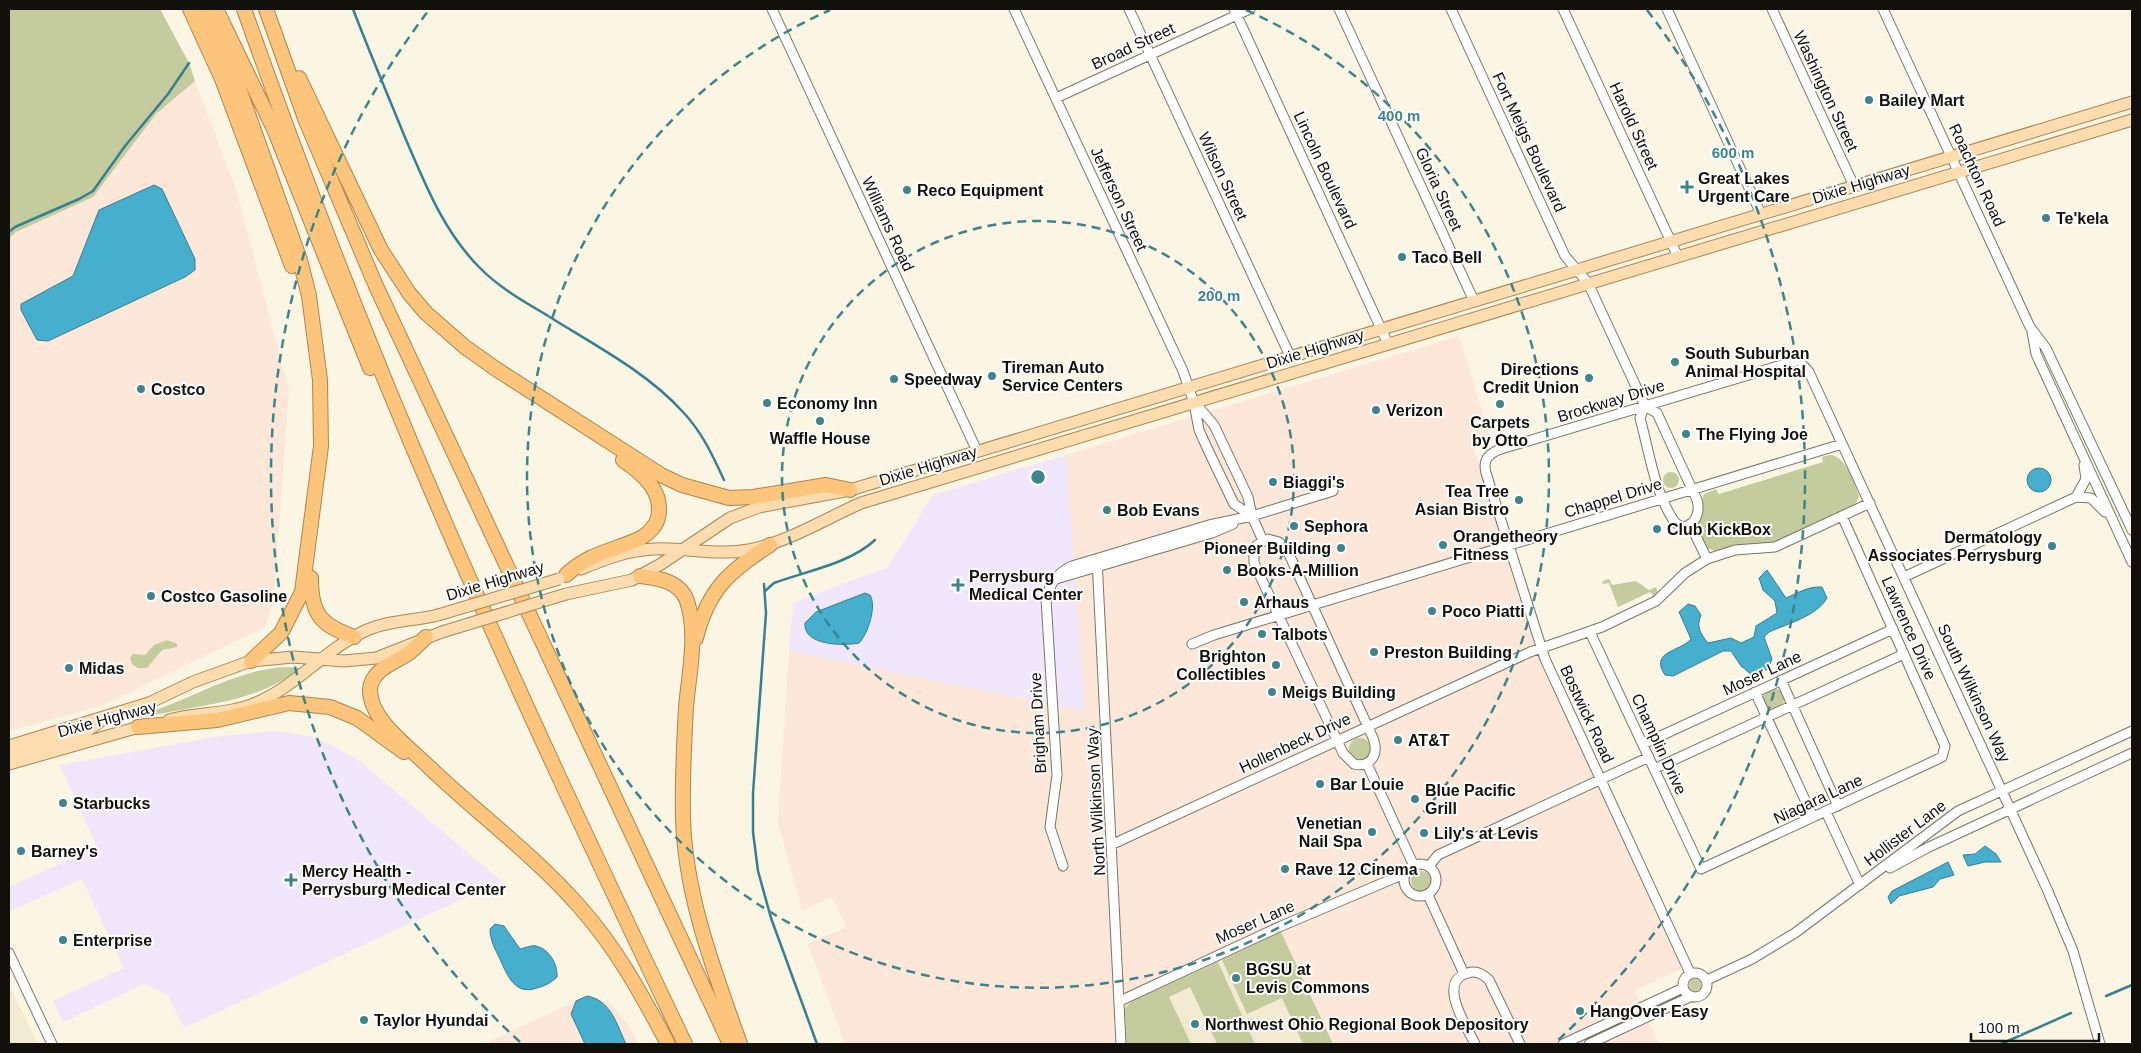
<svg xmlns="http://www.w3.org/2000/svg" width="2141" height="1053" font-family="Helvetica,sans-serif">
  <rect width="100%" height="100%" fill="#fbf5e3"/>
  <path fill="#fce7d8" d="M195 81 236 189 289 391 273 602 265 627 101 706 9 731V239L16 232 93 197 156 114Z
    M1459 336 1490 437 1472 445 1509 546 1539 640 1687 966 1634 991 1659 1044H845L808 944 847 927 832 897 802 910 778 822 789 651 1084 711 1066 455Z
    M587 996 601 999 614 1007 628 1025 638 1044H484Z"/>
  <path fill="#f2ead1" d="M1279 927 1333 1044H1121L1120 1001Z
    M11 989 38 1044H9V992Z"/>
  <path fill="#f0e7fc" d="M1066 455 1085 711 789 651 793 603 888 567 933 495Z
    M275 731 314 737 357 759 501 881 184 1028 168 995 144 984 63 1022 53 1001 124 968 82 879 10 911 9 910V887L97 847 60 765 221 736Z"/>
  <path fill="#c4cc9d" d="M9 9H160L189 63 195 81 156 114 93 197 16 232 9 239Z
    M1829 455C1846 455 1854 483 1859 496L1855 505 1771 543 1740 545 1715 551 1707 548 1697 526 1702 515 1703 495 1716 489 1719 494 1823 462 1822 457Z
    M1663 480a8 8 0 1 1 16 0a8 8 0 1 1-16 0Z
    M1609 579 1612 585 1636 581 1649 590 1656 587 1658 594 1654 596 1650 592 1618 607 1609 583 1602 584 1603 581Z
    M167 640 177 644V647L162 650 147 668H138L132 664 130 658 133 654 145 655 154 645Z
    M284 667 301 668C253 705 197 704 141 718L140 715C190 701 231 671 284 667Z
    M1762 699a11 11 0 1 1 22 0a11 11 0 1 1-22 0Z
    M1349 749a11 11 0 1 1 22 0a11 11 0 1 1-22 0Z
    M1411 881a10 10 0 1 1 20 0a10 10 0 1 1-20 0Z
    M1281 932 1333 1044H1303L1282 998 1247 1014 1222 960Z
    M1218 962 1255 1044H1217L1190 987 1169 997 1191 1044H1126L1125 1008 1131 1002Z
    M1689 985a6 6 0 1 1 12 0a6 6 0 1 1-12 0Z"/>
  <path fill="#47afce" stroke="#377f93" d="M154 185 162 189 195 259V270L185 277 48 341 37 340 21 310V304L73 276 99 210Z
    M2027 480a12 12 0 1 1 24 0a12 12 0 1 1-24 0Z
    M1767 570 1786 598C1798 593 1808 586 1822 587L1827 598C1817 616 1787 624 1769 632L1764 637 1772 659 1768 669 1752 675 1741 666 1731 651H1723L1673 676 1665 675C1649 651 1680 652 1691 639L1679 612 1688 604 1695 606 1701 615C1696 627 1700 633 1708 643L1731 638 1741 643 1754 637 1756 626 1777 613 1775 601 1763 590 1759 578Z
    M865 593 870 595C877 606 868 634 859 643 844 646 803 646 805 623L816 612Z
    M1985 846 1996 854 2001 862H1985L1968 866 1963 855 1975 854Z
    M1948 862 1954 875 1940 879 1933 887 1899 896 1891 904 1888 897 1892 891Z
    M495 924 504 926 520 949C525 948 531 945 536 946 549 949 558 964 557 977 552 982 545 986 537 988 515 996 507 975 500 959 495 949 490 940 490 929Z
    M587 996C611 1000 617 1025 626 1044H585L571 1014 576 1001Z"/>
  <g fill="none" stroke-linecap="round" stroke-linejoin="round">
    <path stroke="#377f93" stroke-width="2.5" d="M353 9C369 51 387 93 404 135 424 181 442 229 478 266 497 286 521 300 545 314 592 344 646 371 683 412 702 432 713 456 724 480
      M9 232 15 227 79 199 93 191 125 146 168 94 189 63
      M764 584 766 613 753 793V832L758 871 771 918 817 1044
      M765 591 774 583C806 571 849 564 875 540
      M2106 996 2132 985
      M2001 1044 2071 1013"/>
    <g stroke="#7b7566" stroke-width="11">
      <path id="minor" d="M772 9 977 451
        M1014 9 1183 371 1194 403 1199 430 1208 450 1234 504 1252 516
        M1129 9 1290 356
        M1234 9 1388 344
        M1339 9 1474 301
        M1451 9 1565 256 1588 283 1645 406 1657 413 1697 500C1703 521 1683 537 1672 518 1654 489 1649 451 1640 418L1645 406
        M1563 9 1678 257
        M1667 9 1761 214
        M1772 9 1854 186
        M1883 9 2030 327 2046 348 2132 530
        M1056 98 1250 9
        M2032 332 2036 354 2132 562
        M1195 403 1214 425 1248 497 1252 516 1263 541
        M2076 497 2086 479 2084 465
        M1690 524 1707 559
        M1268 539 1279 542 1288 552 1373 738C1379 753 1372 768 1354 764L1343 753 1254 563V556L1257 545Z
        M1097 559 1121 1044
        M1904 577 2076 497 2091 498 2105 512
        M1056 579 1212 533 1233 524
        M1590 632 1701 869 1936 760 1942 757 1945 746 1842 516
        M1192 644 1214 635 1842 444
        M1781 680 1838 806
        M1755 692 1813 817
        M1643 744 1893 629
        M1367 764 1413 864
        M1654 769 1904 654
        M1826 812 1860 885
        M1113 844 1530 652 1602 627 1656 601 1685 573 1707 559 1735 550 1775 547 1870 503
        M1404 880a16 16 0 1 1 32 0a16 16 0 1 1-32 0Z
        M1063 866 1050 827 1057 775 1046 599C1049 585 1058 572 1072 566L1209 525 1252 516 1333 491
        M1429 866 1438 855 1649 757
        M1890 868 1929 847 2132 753
        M1428 895 1464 974
        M9 953 52 1044
        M1683 985a12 12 0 1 1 24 0a12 12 0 1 1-24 0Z
        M1690 973 1545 659 1486 473C1483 461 1487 455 1498 450L1795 361 1801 363 1809 372 2047 889 2073 951 2100 1044
        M1707 980 1752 959 1795 933 1958 811 2132 731
        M1120 1001 1279 927 1404 874
        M1475 1044C1467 1027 1436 981 1468 973 1476 970 1483 974 1489 980L1520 1044
        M1563 1044 1683 988
        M1589 1044 1692 996"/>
    </g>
    <g stroke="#aa8653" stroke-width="13">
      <path id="major" d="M581 569C605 559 628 550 654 549 686 547 717 556 749 550 788 542 825 519 861 503L2132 120
        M566 594 632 580 661 564 730 518 759 507 850 490 2132 102
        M169 720C198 712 228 715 256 703 297 686 326 648 367 630 390 620 415 621 438 615
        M9 746 149 703 193 682 251 661 293 657 344 661 376 658 442 632
        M9 755 87 731 100 722
        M9 764 146 725"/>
    </g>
    <g stroke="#aa8653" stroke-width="16">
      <path id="highway" d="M190 9 222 79 292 266
        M205 9 236 80 300 260 309 296 320 380 321 446 302 592 281 633 251 661
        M216 9 274 129 370 368
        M244 9C303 176 367 342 437 504 515 686 600 866 685 1044
        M266 9 306 121 376 286 730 1044
        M299 78 381 250 409 293 426 313 465 347 496 369 661 475 682 485 729 498 753 497 826 485 850 490
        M566 575C592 551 612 552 641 538 648 534 656 526 658 518 664 491 643 474 623 460
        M640 576C658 578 680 581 687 601 698 634 689 673 686 707 684 744 682 780 683 817 685 896 714 970 740 1044
        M311 578C311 615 321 625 354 637
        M426 637C420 643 415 648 409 653 395 663 371 669 370 690 370 720 408 746 428 766 477 813 533 854 578 905 616 947 642 995 668 1044
        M696 638C708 590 729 571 770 545
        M138 727 217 720 289 703 330 707 357 718 404 752"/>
    </g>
    <use href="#minor" stroke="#fff" stroke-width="9"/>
    <use href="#major" stroke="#fddcb0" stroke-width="11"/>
    <use href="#highway" stroke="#fcc57b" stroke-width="14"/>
    <g stroke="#aa8653" stroke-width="13" stroke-linecap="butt">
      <path id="major-bridge" d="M438 615 559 579
        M442 632 566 594"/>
    </g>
    <use href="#major-bridge" stroke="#fddcb0" stroke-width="11"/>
  </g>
  <g fill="none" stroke="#3d848d" stroke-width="2.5" stroke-dasharray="9 6">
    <circle cx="1038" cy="477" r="256"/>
    <path d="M1246 10A511 511 0 1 1 830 10"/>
    <path d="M520 1042A767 767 0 0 1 429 10M1647 10A767 767 0 0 1 1556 1042"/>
  </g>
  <g fill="#3d848d" stroke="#fff" stroke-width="2">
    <circle cx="1869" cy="100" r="5"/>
    <path d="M1684.5 179.5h5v5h5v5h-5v5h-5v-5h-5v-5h5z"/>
    <circle cx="907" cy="190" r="5"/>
    <circle cx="2046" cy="218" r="5"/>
    <circle cx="1402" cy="257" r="5"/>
    <circle cx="1675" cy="362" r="5"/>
    <circle cx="992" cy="376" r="5"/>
    <circle cx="1589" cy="378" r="5"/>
    <circle cx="894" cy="379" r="5"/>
    <circle cx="141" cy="389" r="5"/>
    <circle cx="767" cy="403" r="5"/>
    <circle cx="1500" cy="404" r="5"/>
    <circle cx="1376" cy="410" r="5"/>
    <circle cx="820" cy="421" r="5"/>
    <circle cx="1686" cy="434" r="5"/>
    <circle cx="1273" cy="482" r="5"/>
    <circle cx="1519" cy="500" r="5"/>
    <circle cx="1107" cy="510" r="5"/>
    <circle cx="1294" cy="526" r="5"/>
    <circle cx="1657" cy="529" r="5"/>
    <circle cx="1443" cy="545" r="5"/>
    <circle cx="2052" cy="546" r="5"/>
    <circle cx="1341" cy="548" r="5"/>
    <circle cx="1227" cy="570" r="5"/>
    <path d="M955.5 577.5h5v5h5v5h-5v5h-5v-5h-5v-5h5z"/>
    <circle cx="151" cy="596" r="5"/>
    <circle cx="1244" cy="602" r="5"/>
    <circle cx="1432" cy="611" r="5"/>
    <circle cx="1262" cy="634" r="5"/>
    <circle cx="1374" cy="652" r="5"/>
    <circle cx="1276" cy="665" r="5"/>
    <circle cx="69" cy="668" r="5"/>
    <circle cx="1272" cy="692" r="5"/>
    <circle cx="1398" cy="740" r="5"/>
    <circle cx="1320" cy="784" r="5"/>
    <circle cx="1415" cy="799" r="5"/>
    <circle cx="63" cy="803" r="5"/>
    <circle cx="1372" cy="832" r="5"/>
    <circle cx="1424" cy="833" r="5"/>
    <circle cx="21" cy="851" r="5"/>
    <circle cx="1285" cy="869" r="5"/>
    <path d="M288.5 872.5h5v5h5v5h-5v5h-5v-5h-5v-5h5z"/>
    <circle cx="63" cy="940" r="5"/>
    <circle cx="1236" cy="978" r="5"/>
    <circle cx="1580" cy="1011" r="5"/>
    <circle cx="364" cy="1020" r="5"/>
    <circle cx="1195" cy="1024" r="5"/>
  </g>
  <g text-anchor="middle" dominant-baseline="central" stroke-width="4" stroke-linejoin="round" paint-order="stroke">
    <g font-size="16" fill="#12100a" stroke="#fff">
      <text transform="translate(1133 46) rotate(-25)">Broad Street</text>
      <text transform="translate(1826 91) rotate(65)">Washington Street</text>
      <text transform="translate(1634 126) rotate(65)">Harold Street</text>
      <text transform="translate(1529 142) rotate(65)">Fort Meigs Boulevard</text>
      <text transform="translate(1325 170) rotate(65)">Lincoln Boulevard</text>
      <text transform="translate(1977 175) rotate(65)">Roachton Road</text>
      <text transform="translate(1223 176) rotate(65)">Wilson Street</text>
      <text transform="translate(1861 184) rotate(-17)">Dixie Highway</text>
      <text transform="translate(1439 189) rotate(65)">Gloria Street</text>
      <text transform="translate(1119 199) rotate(65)">Jefferson Street</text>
      <text transform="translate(888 224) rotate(65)">Williams Road</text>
      <text transform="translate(1315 349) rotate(-17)">Dixie Highway</text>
      <text transform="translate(1611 401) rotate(-17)">Brockway Drive</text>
      <text transform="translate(928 466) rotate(-17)">Dixie Highway</text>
      <text transform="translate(1613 498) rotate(-17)">Chappel Drive</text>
      <text transform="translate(495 581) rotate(-17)">Dixie Highway</text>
      <text transform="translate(1909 628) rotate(66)">Lawrence Drive</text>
      <text transform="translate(1762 673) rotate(-25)">Moser Lane</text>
      <text transform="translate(1974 693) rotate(65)">South Wilkinson Way</text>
      <text transform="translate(1587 714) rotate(65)">Bostwick Road</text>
      <text transform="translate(107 719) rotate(-15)">Dixie Highway</text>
      <text transform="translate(1038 723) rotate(-93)">Brigham Drive</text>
      <text transform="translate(1295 743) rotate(-25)">Hollenbeck Drive</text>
      <text transform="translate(1659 744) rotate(65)">Champlin Drive</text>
      <text transform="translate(1818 799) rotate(-25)">Niagara Lane</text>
      <text transform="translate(1096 802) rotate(-93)">North Wilkinson Way</text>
      <text transform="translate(1905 833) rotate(-37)">Hollister Lane</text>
      <text transform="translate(1255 922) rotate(-24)">Moser Lane</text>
    </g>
    <g font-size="16" font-weight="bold" fill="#12100a" stroke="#fff" text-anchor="start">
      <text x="1879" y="100">Bailey Mart</text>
      <text x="1698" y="178">Great Lakes<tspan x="1698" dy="18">Urgent Care</tspan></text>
      <text x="917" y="190">Reco Equipment</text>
      <text x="2056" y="218">Te'kela</text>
      <text x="1412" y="257">Taco Bell</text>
      <text x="1685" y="353">South Suburban<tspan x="1685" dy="18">Animal Hospital</tspan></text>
      <text x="1002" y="367">Tireman Auto<tspan x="1002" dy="18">Service Centers</tspan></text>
      <text x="1579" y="369" text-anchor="end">Directions<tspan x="1579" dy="18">Credit Union</tspan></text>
      <text x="904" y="379">Speedway</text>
      <text x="151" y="389">Costco</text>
      <text x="777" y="403">Economy Inn</text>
      <text x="1386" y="410">Verizon</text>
      <text x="1500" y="422" text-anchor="middle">Carpets<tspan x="1500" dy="18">by Otto</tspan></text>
      <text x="1696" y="434">The Flying Joe</text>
      <text x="820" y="438" text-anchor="middle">Waffle House</text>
      <text x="1283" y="482">Biaggi's</text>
      <text x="1509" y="491" text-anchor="end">Tea Tree<tspan x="1509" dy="18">Asian Bistro</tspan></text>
      <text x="1117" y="510">Bob Evans</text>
      <text x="1304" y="526">Sephora</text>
      <text x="1667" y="529">Club KickBox</text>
      <text x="1453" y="536">Orangetheory<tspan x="1453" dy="18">Fitness</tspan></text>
      <text x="2042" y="537" text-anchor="end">Dermatology<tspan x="2042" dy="18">Associates Perrysburg</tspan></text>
      <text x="1331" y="548" text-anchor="end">Pioneer Building</text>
      <text x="1237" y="570">Books-A-Million</text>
      <text x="969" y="576">Perrysburg<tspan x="969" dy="18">Medical Center</tspan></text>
      <text x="161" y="596">Costco Gasoline</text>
      <text x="1254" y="602">Arhaus</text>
      <text x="1442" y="611">Poco Piatti</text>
      <text x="1272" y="634">Talbots</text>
      <text x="1384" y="652">Preston Building</text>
      <text x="1266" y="656" text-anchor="end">Brighton<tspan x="1266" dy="18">Collectibles</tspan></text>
      <text x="79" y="668">Midas</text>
      <text x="1282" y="692">Meigs Building</text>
      <text x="1408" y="740">AT&amp;T</text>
      <text x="1330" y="784">Bar Louie</text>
      <text x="1425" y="790">Blue Pacific<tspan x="1425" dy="18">Grill</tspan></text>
      <text x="73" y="803">Starbucks</text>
      <text x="1362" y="823" text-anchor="end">Venetian<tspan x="1362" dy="18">Nail Spa</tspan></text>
      <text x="1434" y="833">Lily's at Levis</text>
      <text x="31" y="851">Barney's</text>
      <text x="1295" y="869">Rave 12 Cinema</text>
      <text x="302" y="871">Mercy Health -<tspan x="302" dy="18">Perrysburg Medical Center</tspan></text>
      <text x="73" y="940">Enterprise</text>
      <text x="1246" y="969">BGSU at<tspan x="1246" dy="18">Levis Commons</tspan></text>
      <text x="1590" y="1011">HangOver Easy</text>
      <text x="374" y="1020">Taylor Hyundai</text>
      <text x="1205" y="1024">Northwest Ohio Regional Book Depository</text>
    </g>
  </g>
  <circle cx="1038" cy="477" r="8" fill="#3d848d" stroke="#fff" stroke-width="2.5"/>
  <g font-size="15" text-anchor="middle" font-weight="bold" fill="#3d848d" stroke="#fff" stroke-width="4" stroke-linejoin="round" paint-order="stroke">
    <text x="1399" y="121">400 m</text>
    <text x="1733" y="158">600 m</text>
    <text x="1219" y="301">200 m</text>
  </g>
  <rect width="2141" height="1053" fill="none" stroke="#12100a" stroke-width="20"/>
  <path d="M1971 1033v8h128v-8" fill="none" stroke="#12100a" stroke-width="2.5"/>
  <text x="1978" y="1033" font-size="15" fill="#12100a" stroke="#ffffff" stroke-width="4" paint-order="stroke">100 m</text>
</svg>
